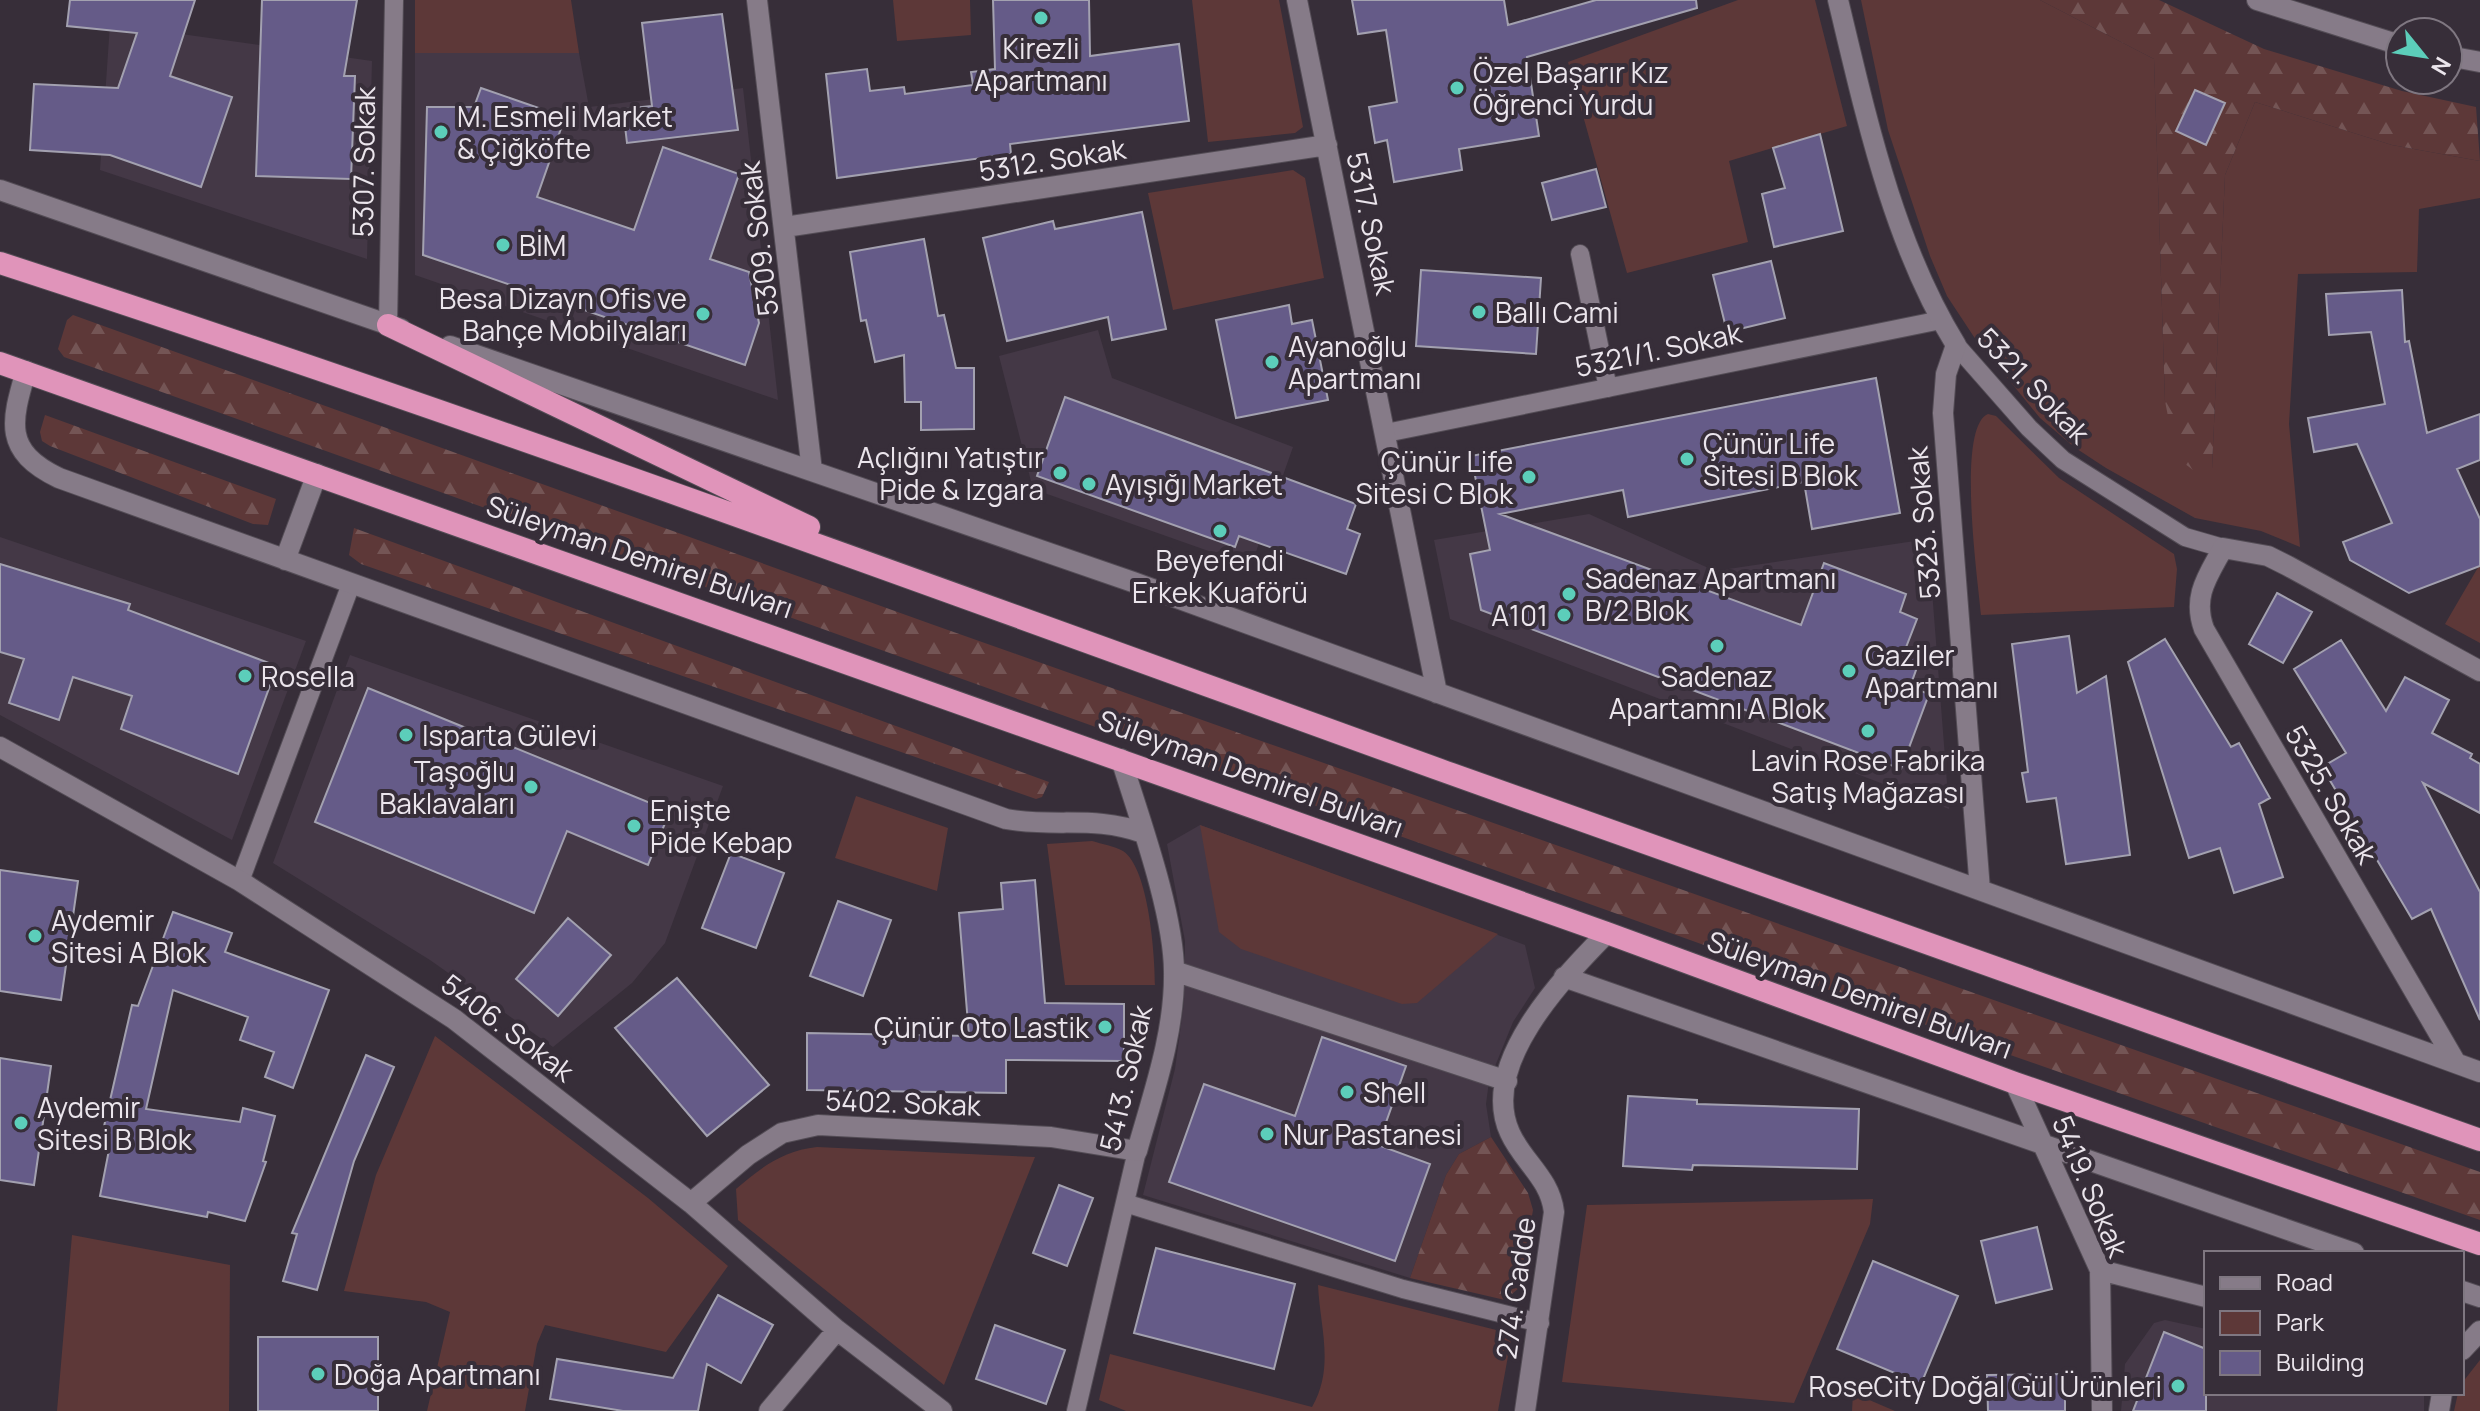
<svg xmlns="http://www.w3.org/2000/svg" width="2480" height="1411" font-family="Manrope,sans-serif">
  <defs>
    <pattern id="forest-firs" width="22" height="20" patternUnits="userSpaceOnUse" patternTransform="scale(2)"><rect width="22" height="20" fill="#5d3838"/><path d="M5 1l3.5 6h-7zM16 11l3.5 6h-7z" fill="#745555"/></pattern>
  </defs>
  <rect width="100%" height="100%" fill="#372e39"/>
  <path fill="#443846" d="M110 24 372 61 367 259 100 170Z
    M415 53H579L589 107 743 88 778 400 415 275Z
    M1098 330 1112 378 1293 447 1251 566 1033 489 999 356Z
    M1589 514 1715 571 1928 539 1949 809 1450 619 1434 540Z
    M0 537 306 641 232 840 0 715Z
    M350 655 723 786 665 943 632 983 553 1047 430 960 273 863Z
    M1200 825 1525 945 1535 988 1513 1022 1489 1081 1486 1104 1491 1137 1459 1154 1446 1175 1410 1278 1143 1195 1175 1069 1184 1003 1185 941 1167 844Z
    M2165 1320 2206 1329V1393H2424V1411H2121L2125 1364 2154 1323Z"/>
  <path fill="#5d3838" d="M415 0H571L579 53H415Z
    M893 0H970L971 35 897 41Z
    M1192 0H1279L1303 127 1295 133 1208 142Z
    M1738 0H1815L1847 126 1729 161 1748 242 1627 273 1568 62Z
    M1861 0H2040L2154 59 2165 401 2212 469 2225 175 2255 102 2392 145 2480 161V198L2419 209 2417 272 2298 274 2289 424 2300 547 2261 531 2195 518 2106 468 2074 447 2040 418 1974 337 1947 296 1930 256 1888 130Z
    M1293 170 1305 178 1324 278 1173 310 1148 193Z
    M1988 414 1996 416 2059 478 2174 554 2177 569 2174 607 1981 615C1978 581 1956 427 1988 414Z
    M2480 564V643L2445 624Z
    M856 796 948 828 937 891 835 858Z
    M1200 825 1498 934 1417 1003 1402 1004 1241 949 1219 932Z
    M1092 841C1102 844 1114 846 1123 851 1149 868 1155 956 1155 985H1065L1047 844Z
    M435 1036 648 1198 728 1266 666 1352 545 1325 537 1344 525 1411H427L450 1312 426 1302 344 1291 376 1175Z
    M817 1147 1035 1157 944 1385 738 1220 736 1189C762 1167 782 1151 817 1147Z
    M1873 1199 1870 1224 1794 1403 1562 1382 1587 1205Z
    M72 1235 230 1265 229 1411H57Z
    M1318 1285 1512 1334 1498 1411H1126L1099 1400 1110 1354 1312 1407C1335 1367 1320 1328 1318 1285Z
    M2480 1360V1411H2454L2458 1393H2462V1383Z
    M1853 1393 1895 1411H1852Z"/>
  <path fill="url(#forest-firs)" d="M2040 0H2159L2264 49 2402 91 2476 107 2480 161 2392 145 2255 102 2225 175 2212 469 2197 473 2176 457 2165 401 2154 59Z
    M73 315 931 624 2480 1172V1220L2016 1057 64 357 58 349 67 320Z
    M45 415 276 499 268 525 253 524 50 446 42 441 40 432Z
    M354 528 1049 782 1042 797 1036 799 361 564 349 555Z
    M1491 1137 1528 1193 1533 1210 1519 1288 1505 1300 1410 1278 1446 1175 1459 1154Z"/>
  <path fill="#655b88" stroke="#a3a1b0" stroke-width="2" d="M70 0H195L170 76 232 97 201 187 110 155 30 150 34 84 118 88 137 33 67 26Z
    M262 0H357L344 76H355L351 179 256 176Z
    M993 0H1089L1090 56 1179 44 1189 121 1010 144 1011 154 837 178 826 74 867 69 870 91 904 87 905 94 973 85 971 72 995 69Z
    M1352 0H1504L1508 25 1596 0H1696L1697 8 1527 57 1539 136 1459 149 1462 170 1394 182 1387 140 1375 143 1369 107 1397 102 1386 30 1358 34Z
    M722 14 738 130 627 143 623 109 652 106 642 23Z
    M481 88 565 117 537 197 634 230 663 147 739 174 710 259 749 272 759 323 745 365 423 255 427 107H474Z
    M2195 90 2225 103 2206 145 2176 131Z
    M1820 134 1843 231 1774 247 1762 194 1785 188 1773 148Z
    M1596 169 1606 207 1552 220 1542 183Z
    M1142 212 1166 329 1112 340 1108 317 1007 341 983 238 1053 221 1055 229Z
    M924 239 938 316 944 315 956 368H974V429L921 430V402H905L904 355 875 362 866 320 861 321 850 252Z
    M1771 261 1785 318 1727 332 1713 275Z
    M1421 270 1541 278 1536 354 1416 346Z
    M2402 290 2405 342 2409 341 2427 433 2480 414V460L2457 469 2480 519V566L2409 593 2350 560 2343 542 2392 523 2357 444 2314 452 2308 418 2385 404 2371 332 2329 335 2326 294Z
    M1289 305 1292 324 1312 320 1328 400 1236 418 1216 320Z
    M1876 378 1900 513 1812 529 1804 482 1628 517 1623 490 1500 514 1801 625 1824 563 1906 594 1900 612 1917 619 1905 650 1921 656 1910 687 1929 694 1901 769 1481 610 1470 554 1490 550 1471 456Z
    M1065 397 1356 504 1347 529 1360 534 1346 574 1239 536 1235 547 1037 476Z
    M0 564 130 604 128 610 277 666 238 774 121 729 132 696 73 677 59 720 9 703 24 659 0 652Z
    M2277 593 2312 612 2283 663 2249 644Z
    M2069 636 2077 693 2106 676 2130 855 2066 864 2056 798 2027 802 2022 773 2028 772 2012 644Z
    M2165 639 2231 747 2239 743 2270 798 2259 804 2283 877 2234 893 2220 848 2189 858 2128 662Z
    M2341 640 2386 711 2405 677 2449 700 2432 733 2472 754 2470 758 2480 764V813L2423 783 2480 892V1020L2431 909 2412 919 2322 767 2346 753 2294 669Z
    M368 688 670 811 648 865 567 831 534 913 315 822Z
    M731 853 784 873 756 948 702 928Z
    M0 870 78 881 61 1000 0 991Z
    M1035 880 1045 1003 1124 1004V1061L1006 1060V1093L807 1090V1033L969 1036 959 913 1003 909 1001 883Z
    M838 901 891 920 863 996 810 976Z
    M173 912 232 933 225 952 329 990 293 1088 265 1077 274 1052 240 1040 248 1017 173 990 146 1109 240 1122 243 1108 275 1116 263 1161 266 1162 245 1221 208 1212 207 1217 100 1196 109 1150 99 1148 132 1005 138 1006Z
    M568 918 611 955 558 1016 516 979Z
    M677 978 769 1085 707 1136 615 1028Z
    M1322 1037 1406 1066 1378 1145 1430 1164 1395 1261 1169 1182 1204 1084 1295 1116Z
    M366 1055 394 1067 354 1161 317 1290 283 1281 297 1234 292 1233Z
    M0 1058 51 1066 34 1185 0 1180Z
    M1628 1096 1697 1100V1104L1859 1109 1857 1169 1693 1165 1692 1170 1623 1166Z
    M1059 1185 1093 1198 1067 1266 1033 1253Z
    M2037 1227 2052 1289 1996 1303 1981 1241Z
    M1156 1248 1295 1284 1274 1369 1134 1333Z
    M1873 1261 1958 1296 1921 1384 1837 1349Z
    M718 1295 773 1325 741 1383 707 1364 698 1411H623L550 1399 557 1359 673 1378Z
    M995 1325 1065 1350 1046 1404 976 1379Z
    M2164 1332 2206 1349V1411H2133Z
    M258 1337H378V1411H258Z
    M2065 1374V1411H1988L1987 1375Z"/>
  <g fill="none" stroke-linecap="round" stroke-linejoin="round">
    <g stroke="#534c55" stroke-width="20">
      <path id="service" d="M1580 254 1608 388
        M388 325 394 0
        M1956 345 2029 428 2063 460 2185 537 2223 548
        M1386 433 1941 320
        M240 881 351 584
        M1125 1203 1403 1289 1540 1323
        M1076 1411 1137 1151"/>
    </g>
    <g stroke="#534c55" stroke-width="22">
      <path id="minor" d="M757 0 812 471
        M1297 0 1437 693
        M1838 0C1866 116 1893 243 1956 345L1946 374 1943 413 1980 890
        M2257 0 2400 45
        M2448 56 2480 62
        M0 190 401 329
        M785 227 1327 145
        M450 346 1133 582 2480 1072
        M26 371C11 422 3 451 59 478L1006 819C1055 828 1095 815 1143 833
        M285 560 317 474
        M0 747 240 881 454 1019 691 1203 837 1330 942 1411
        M1174 971 1507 1081
        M1564 977 2354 1253
        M2456 1063 2204 629C2192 596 2208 576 2223 548L2268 556 2288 566 2480 671
        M2015 1083 2100 1270 2102 1411
        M691 1203 748 1155 782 1133 818 1125 1051 1137 1137 1151C1153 1094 1175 1033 1174 972 1174 913 1139 817 1121 759
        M2100 1270 2206 1297
        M2462 1291 2480 1297
        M2462 1350 2480 1331
        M769 1411 837 1330
        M1525 1411 1554 1212C1550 1178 1523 1162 1510 1133 1478 1064 1565 976 1607 933
        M2439 1411 2442 1393"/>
    </g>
    <g stroke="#534c55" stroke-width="24">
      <path id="trunk" d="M0 263C486 421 965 598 1446 772 1791 896 2136 1017 2480 1140
        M388 325 809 527
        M0 363 1607 933 2015 1083 2480 1244"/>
    </g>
    <use href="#service" stroke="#867b88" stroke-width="18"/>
    <use href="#minor" stroke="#867b88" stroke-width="20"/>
    <use href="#trunk" stroke="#e094ba" stroke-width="22"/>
  </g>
  <g fill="#5cceba" stroke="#372e39" stroke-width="3">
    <circle cx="1041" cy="18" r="8"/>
    <circle cx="1457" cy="88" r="8"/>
    <circle cx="441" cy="132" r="8"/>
    <circle cx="503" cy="245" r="8"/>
    <circle cx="1479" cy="312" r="8"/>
    <circle cx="703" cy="314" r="8"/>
    <circle cx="1272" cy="362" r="8"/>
    <circle cx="1687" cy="459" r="8"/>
    <circle cx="1060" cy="473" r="8"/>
    <circle cx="1529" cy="477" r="8"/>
    <circle cx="1089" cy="484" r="8"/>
    <circle cx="1220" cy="531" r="8"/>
    <circle cx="1569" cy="594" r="8"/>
    <circle cx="1564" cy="615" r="8"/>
    <circle cx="1717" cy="646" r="8"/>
    <circle cx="1849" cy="671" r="8"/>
    <circle cx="245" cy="676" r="8"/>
    <circle cx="1868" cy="731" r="8"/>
    <circle cx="406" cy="735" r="8"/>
    <circle cx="531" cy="787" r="8"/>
    <circle cx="634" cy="826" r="8"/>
    <circle cx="35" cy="936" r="8"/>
    <circle cx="1105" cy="1027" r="8"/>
    <circle cx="1347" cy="1092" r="8"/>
    <circle cx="21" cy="1123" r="8"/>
    <circle cx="1267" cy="1134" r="8"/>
    <circle cx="318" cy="1374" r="8"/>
    <circle cx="2178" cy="1386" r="8"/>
  </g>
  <g text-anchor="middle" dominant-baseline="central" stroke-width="8" stroke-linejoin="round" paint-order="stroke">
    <g font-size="28" fill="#ebe5ec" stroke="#372e39" text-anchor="start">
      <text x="1041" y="48" text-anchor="middle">Kirezli<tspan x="1041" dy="32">Apartmanı</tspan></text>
      <text x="1473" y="72">Özel Başarır Kız<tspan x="1473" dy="32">Öğrenci Yurdu</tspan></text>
      <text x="457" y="116">M. Esmeli Market<tspan x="457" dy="32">&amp; Çiğköfte</tspan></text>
      <text x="519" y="245">BİM</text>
      <text x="687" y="298" text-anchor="end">Besa Dizayn Ofis ve<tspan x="687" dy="32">Bahçe Mobilyaları</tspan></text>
      <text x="1495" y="312">Ballı Cami</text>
      <text x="1288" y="346">Ayanoğlu<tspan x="1288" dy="32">Apartmanı</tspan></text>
      <text x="1703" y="443">Çünür Life<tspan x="1703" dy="32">Sitesi B Blok</tspan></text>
      <text x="1044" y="457" text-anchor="end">Açlığını Yatıştır<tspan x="1044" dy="32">Pide &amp; Izgara</tspan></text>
      <text x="1513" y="461" text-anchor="end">Çünür Life<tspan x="1513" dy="32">Sitesi C Blok</tspan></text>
      <text x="1105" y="484">Ayışığı Market</text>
      <text x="1220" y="560" text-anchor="middle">Beyefendi<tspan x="1220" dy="32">Erkek Kuaförü</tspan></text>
      <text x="1585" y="578">Sadenaz Apartmanı<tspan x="1585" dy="32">B/2 Blok</tspan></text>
      <text x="1548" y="615" text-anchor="end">A101</text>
      <text x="1865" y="655">Gaziler<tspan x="1865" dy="32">Apartmanı</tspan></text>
      <text x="261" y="676">Rosella</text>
      <text x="1717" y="676" text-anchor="middle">Sadenaz<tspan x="1717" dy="32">Apartamnı A Blok</tspan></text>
      <text x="422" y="735">Isparta Gülevi</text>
      <text x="1868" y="760" text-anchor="middle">Lavin Rose Fabrika<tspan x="1868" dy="32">Satış Mağazası</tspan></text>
      <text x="515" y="771" text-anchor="end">Taşoğlu<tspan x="515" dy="32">Baklavaları</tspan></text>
      <text x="650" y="810">Enişte<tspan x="650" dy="32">Pide Kebap</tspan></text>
      <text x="51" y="920">Aydemir<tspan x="51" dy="32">Sitesi A Blok</tspan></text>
      <text x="1089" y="1027" text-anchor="end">Çünür Oto Lastik</text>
      <text x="1363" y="1092">Shell</text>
      <text x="37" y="1107">Aydemir<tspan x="37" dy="32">Sitesi B Blok</tspan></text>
      <text x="1283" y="1134">Nur Pastanesi</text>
      <text x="334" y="1374">Doğa Apartmanı</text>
      <text x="2162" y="1386" text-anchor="end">RoseCity Doğal Gül Ürünleri</text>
    </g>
    <g font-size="28" fill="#ebe5ec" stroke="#372e39">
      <text transform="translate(1052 159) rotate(-9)">5312. Sokak</text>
      <text transform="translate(363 162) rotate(-89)">5307. Sokak</text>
      <text transform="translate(1372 223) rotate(78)">5317. Sokak</text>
      <text transform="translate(758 239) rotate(-97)">5309. Sokak</text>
      <text transform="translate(1658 349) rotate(-12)">5321/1. Sokak</text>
      <text transform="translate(2034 385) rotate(46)">5321. Sokak</text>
      <text transform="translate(1923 523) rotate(-95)">5323. Sokak</text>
      <text transform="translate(640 556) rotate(19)">Süleyman Demirel Bulvarı</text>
      <text transform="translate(1251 773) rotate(20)">Süleyman Demirel Bulvarı</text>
      <text transform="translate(2332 794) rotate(60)">5325. Sokak</text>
      <text transform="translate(1860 994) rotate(20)">Süleyman Demirel Bulvarı</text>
      <text transform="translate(508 1027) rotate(37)">5406. Sokak</text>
      <text transform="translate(1125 1078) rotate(-77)">5413. Sokak</text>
      <text transform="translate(903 1102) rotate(2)">5402. Sokak</text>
      <text transform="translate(2091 1186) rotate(67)">5419. Sokak</text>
      <text transform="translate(1515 1288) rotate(-82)">274. Cadde</text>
    </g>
  </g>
  <rect x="2204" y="1251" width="260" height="144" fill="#372e39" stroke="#7f7781" stroke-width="2"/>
  <rect x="2220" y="1277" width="40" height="12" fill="#867b88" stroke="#7f7781" stroke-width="2"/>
  <text x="2276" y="1291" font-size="24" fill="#ebe5ec">Road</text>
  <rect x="2220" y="1311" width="40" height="24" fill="#5d3838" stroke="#7f7781" stroke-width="2"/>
  <text x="2276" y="1331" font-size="24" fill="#ebe5ec">Park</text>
  <rect x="2220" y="1351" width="40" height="24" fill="#655b88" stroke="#7f7781" stroke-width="2"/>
  <text x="2276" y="1371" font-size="24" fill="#ebe5ec">Building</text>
  <g transform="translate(2424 56) rotate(120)"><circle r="38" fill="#372e39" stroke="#7f7781" stroke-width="2"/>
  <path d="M0-6L14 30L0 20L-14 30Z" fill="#5cceba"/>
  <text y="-12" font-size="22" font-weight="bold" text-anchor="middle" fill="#ebe5ec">N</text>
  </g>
</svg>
